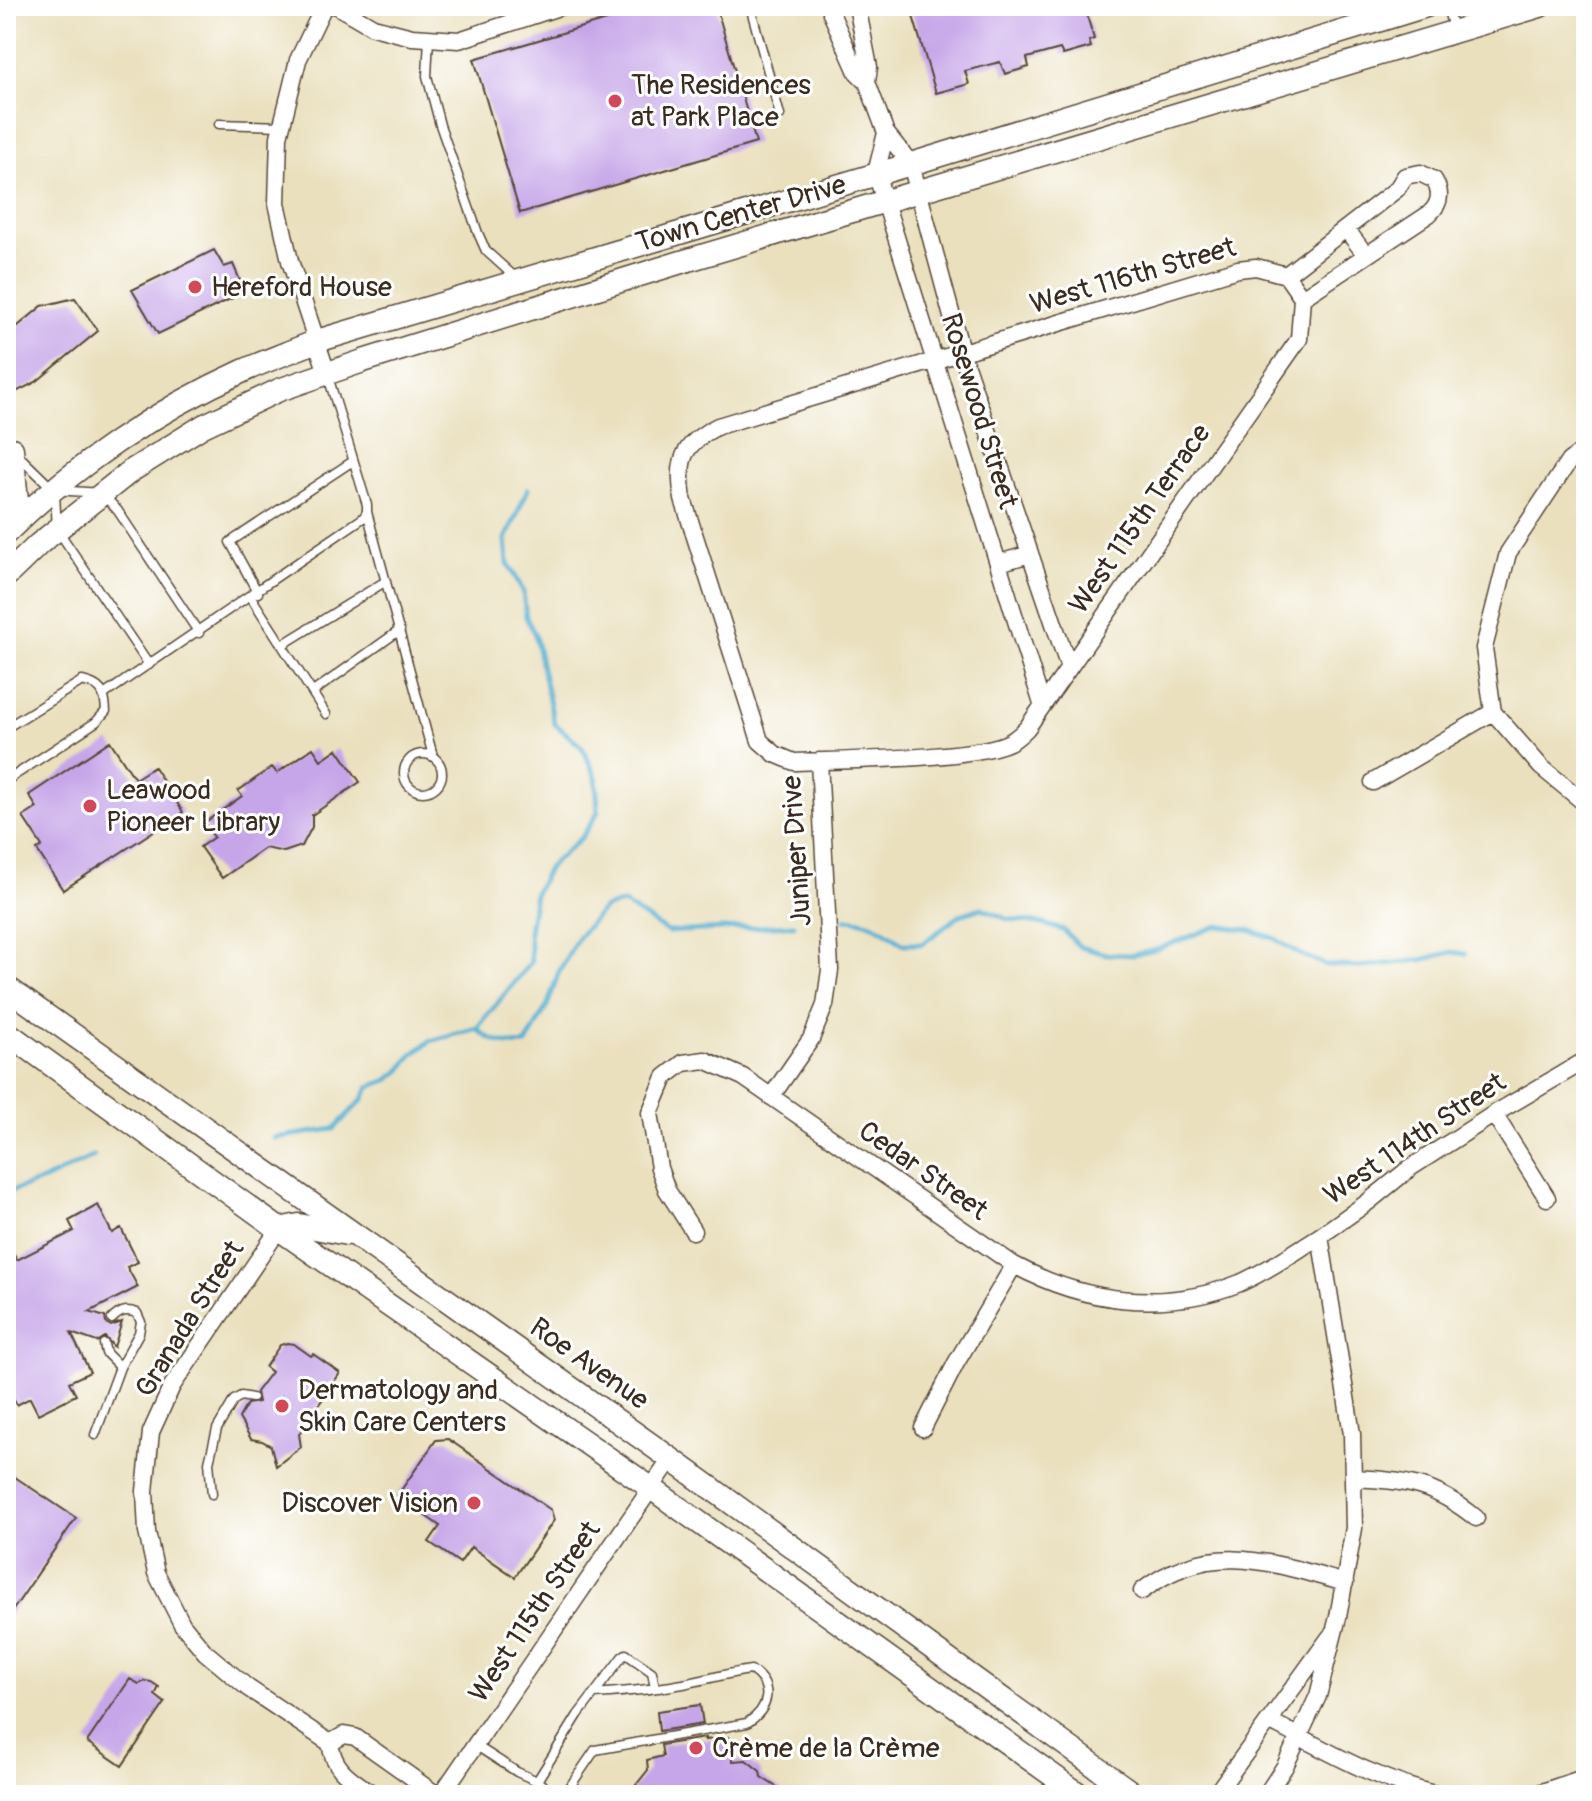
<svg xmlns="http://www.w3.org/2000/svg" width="1592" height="1801" font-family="Pangolin,sans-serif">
  <rect width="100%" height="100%" fill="#fff"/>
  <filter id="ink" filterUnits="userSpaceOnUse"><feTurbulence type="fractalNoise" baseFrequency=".0125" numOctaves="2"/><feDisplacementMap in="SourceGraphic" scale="16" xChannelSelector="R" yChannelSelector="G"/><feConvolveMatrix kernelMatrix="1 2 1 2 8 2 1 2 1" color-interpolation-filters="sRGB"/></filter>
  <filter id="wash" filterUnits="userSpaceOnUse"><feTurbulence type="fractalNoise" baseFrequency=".006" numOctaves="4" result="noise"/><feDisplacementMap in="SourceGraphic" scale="32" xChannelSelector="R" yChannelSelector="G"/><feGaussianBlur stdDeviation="1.8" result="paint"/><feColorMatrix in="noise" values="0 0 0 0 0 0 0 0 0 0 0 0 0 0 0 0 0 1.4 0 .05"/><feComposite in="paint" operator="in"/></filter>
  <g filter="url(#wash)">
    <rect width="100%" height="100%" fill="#eae0be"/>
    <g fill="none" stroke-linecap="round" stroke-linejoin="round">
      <path stroke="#4eabcd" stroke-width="5" d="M845 919C868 919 885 929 902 944H922L960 915 982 908 1007 919 1039 923 1063 930 1080 947 1106 954 1133 955 1155 950 1217 926 1248 930 1274 938 1299 954 1326 965 1359 967 1421 960 1452 952 1465 954
        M477 1028C488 1042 510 1046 526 1044L548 1004 558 974 578 937 604 908 623 903 668 932 794 925
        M274 1138 334 1129 363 1099 369 1087 388 1080 401 1070 412 1055 430 1041 477 1028 531 962 529 932 535 893 549 867 582 837 598 812 596 777 582 747 554 723 535 635 526 617 523 591 508 563 506 539 528 489
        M6 1193 44 1180 94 1156"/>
    </g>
    <g id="blocks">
      <path fill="#c6a5e8" d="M653 6H716L756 143 520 213 474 59Z
        M910 6H1084L1094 39 1089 41 1091 47 1063 55 1060 49 1027 58 1029 67 1005 74 1000 62 965 71 969 84 936 93Z
        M214 250 224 267 233 264 245 292 158 334 132 290Z
        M75 298 98 331 36 382 6 397V336L42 306Z
        M110 741 135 779 154 767 183 812 63 890 37 850 42 846 23 817 37 808 29 795Z
        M313 748 321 760 337 749 360 782 312 815V827L302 846 284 852 265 848 222 878 200 847 214 837 204 823 242 796 238 791 272 767 277 773Z
        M98 1205 112 1233 121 1228 138 1262 127 1267 138 1287 89 1312 105 1317 106 1323 111 1326 122 1322 114 1347 105 1337 97 1342 71 1333 90 1372 69 1382 76 1395 38 1414 30 1398 17 1405 6 1384 12 1381 6 1369V1238L17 1260 74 1231 69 1221Z
        M287 1343 294 1344 311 1356 313 1354 340 1373 299 1434 301 1447 276 1466 271 1446 262 1441 251 1439 239 1418 247 1404 258 1402 256 1392 271 1372 265 1367 280 1345Z
        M448 1439 551 1510 554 1520 515 1577 471 1547 460 1563 429 1542 440 1526 397 1496 436 1440Z
        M6 1471 76 1518 6 1620Z
        M130 1679 139 1684 145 1681 151 1682 159 1687 155 1695 165 1703 122 1766 87 1742Z
        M700 1705 703 1724 659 1731 657 1711Z
        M728 1737 733 1761 746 1760 760 1771 761 1777 789 1795H628L648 1770 647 1760 663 1756 661 1745 705 1738V1740Z"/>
    </g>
  </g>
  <g filter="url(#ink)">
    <use href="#blocks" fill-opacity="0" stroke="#554536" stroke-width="2"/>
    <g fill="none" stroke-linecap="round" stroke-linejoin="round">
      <g stroke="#554536" stroke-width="11">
        <path id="lane" d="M750 6 780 115
          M1447 6 1453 29
          M429 38 427 76 440 125 478 233 486 251 516 278
          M219 124 281 126
          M18 455 54 490 102 493 118 511 199 633
          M55 494 57 529 149 665
          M367 512 433 756
          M258 593 230 542 353 461
          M251 597 326 714
          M282 645 386 581
          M313 692 400 630
          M105 694 363 518 367 512V505L327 373
          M6 728 82 681C101 685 105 692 106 711L96 722 6 781
          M404 773a19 19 0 1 1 38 0a19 19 0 1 1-38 0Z
          M104 1344 106 1353 120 1367
          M95 1435 120 1367 139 1333 141 1322 137 1313C126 1309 120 1311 112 1319
          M212 1494 209 1462 217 1429 234 1400 241 1396 252 1398
          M595 1694C622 1692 650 1690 677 1685 702 1681 726 1673 751 1670 775 1686 769 1709 747 1723L595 1750 567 1791C556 1796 546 1788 537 1781L578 1715 622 1657 626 1654 652 1672 655 1688
          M475 1745 517 1772 537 1781"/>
      </g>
      <g stroke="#554536" stroke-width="19">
        <path id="street" d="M324 6 298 60 279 137 277 203 290 261 327 373
          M337 6 373 27 412 37 459 40 562 6
          M857 6 869 67 867 82
          M831 13 857 72 867 82 886 133 911 164 962 354 1068 665
          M886 133 876 173 1042 704
          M1346 229 1366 255
          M1286 275 1302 298 1299 339 1027 728C1023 732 1018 737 1013 740 984 760 836 760 794 762L775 754 760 741 683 499C677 460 682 444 718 426L1238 269 1256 267 1286 275 1397 189 1405 176 1420 173 1434 180C1442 193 1440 204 1429 214L1302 298
          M999 563 1030 554
          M1493 712 1484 648 1508 553 1569 461 1586 448
          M1493 712 1541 767 1586 804
          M1373 782 1493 712
          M771 1097 811 1039 825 1005 830 970 819 761
          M1494 1114 1547 1198
          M279 1229 172 1386 151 1432 145 1491 147 1532 156 1573 182 1624 205 1652 248 1688 330 1743
          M693 1231 667 1190 659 1168 650 1113 665 1077 683 1063 705 1060 743 1077 1014 1265C1085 1303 1164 1313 1240 1283 1268 1271 1294 1252 1320 1236
          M923 1428 956 1363 1014 1265
          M1354 1478C1407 1481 1433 1483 1476 1518
          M1142 1591C1209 1539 1271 1562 1345 1583
          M1269 1721C1324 1749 1379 1782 1439 1795
          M330 1743 344 1735 355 1737 437 1795
          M330 1743C334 1772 352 1779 374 1795
          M441 1795 671 1459
          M1215 1795 1330 1637
          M1266 1795 1285 1766 1318 1696 1338 1617 1354 1528 1352 1434 1320 1236 1368 1202 1410 1168 1494 1114 1586 1060
          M1533 1795 1586 1777"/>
      </g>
      <g stroke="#554536" stroke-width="25">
        <path id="secondary" d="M12 449 17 501 12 527
          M6 533C73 466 157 410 243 371 267 360 293 351 317 341L911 164 1426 6
          M6 576 39 544 131 471 203 426 279 390 363 361 678 263 1540 6
          M6 987 671 1459 1135 1795
          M6 1032 279 1229 651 1488 1080 1795
          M279 1229 299 1225 347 1234"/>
      </g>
      <use href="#lane" stroke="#fff" stroke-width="8"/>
      <use href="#street" stroke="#fff" stroke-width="16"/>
      <use href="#secondary" stroke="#fff" stroke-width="22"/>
    </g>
  </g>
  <g fill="#d1495b" stroke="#fff" stroke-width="3">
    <circle cx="615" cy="101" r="8"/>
    <circle cx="195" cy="287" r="8"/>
    <circle cx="90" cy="806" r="8"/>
    <circle cx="282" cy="1406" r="8"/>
    <circle cx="474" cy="1503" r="8"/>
    <circle cx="696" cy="1748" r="8"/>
  </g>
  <g text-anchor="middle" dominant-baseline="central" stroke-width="6" stroke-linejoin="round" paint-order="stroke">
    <g font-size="28" fill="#3b2a1e" stroke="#fff" text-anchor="start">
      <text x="631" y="85">The Residences<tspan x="631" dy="32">at Park Place</tspan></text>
      <text x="211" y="287">Hereford House</text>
      <text x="106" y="790">Leawood<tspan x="106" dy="32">Pioneer Library</tspan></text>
      <text x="298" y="1390">Dermatology and<tspan x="298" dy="32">Skin Care Centers</tspan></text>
      <text x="458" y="1503" text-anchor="end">Discover Vision</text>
      <text x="712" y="1748">Crème de la Crème</text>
    </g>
    <g font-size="28" fill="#3b2a1e" stroke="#fff">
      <text transform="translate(741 214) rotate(-16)">Town Center Drive</text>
      <text transform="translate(1133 276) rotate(-16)">West 116th Street</text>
      <text transform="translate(979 411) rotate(73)">Rosewood Street</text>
      <text transform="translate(1140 519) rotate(-55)">West 115th Terrace</text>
      <text transform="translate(797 851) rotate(-94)">Juniper Drive</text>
      <text transform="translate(1415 1139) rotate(-34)">West 114th Street</text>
      <text transform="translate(923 1171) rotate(35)">Cedar Street</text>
      <text transform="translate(190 1319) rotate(-58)">Granada Street</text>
      <text transform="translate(589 1364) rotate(35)">Roe Avenue</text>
      <text transform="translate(535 1612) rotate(-56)">West 115th Street</text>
    </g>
  </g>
  <rect width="1592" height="1801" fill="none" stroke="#fff" stroke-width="32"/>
</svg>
